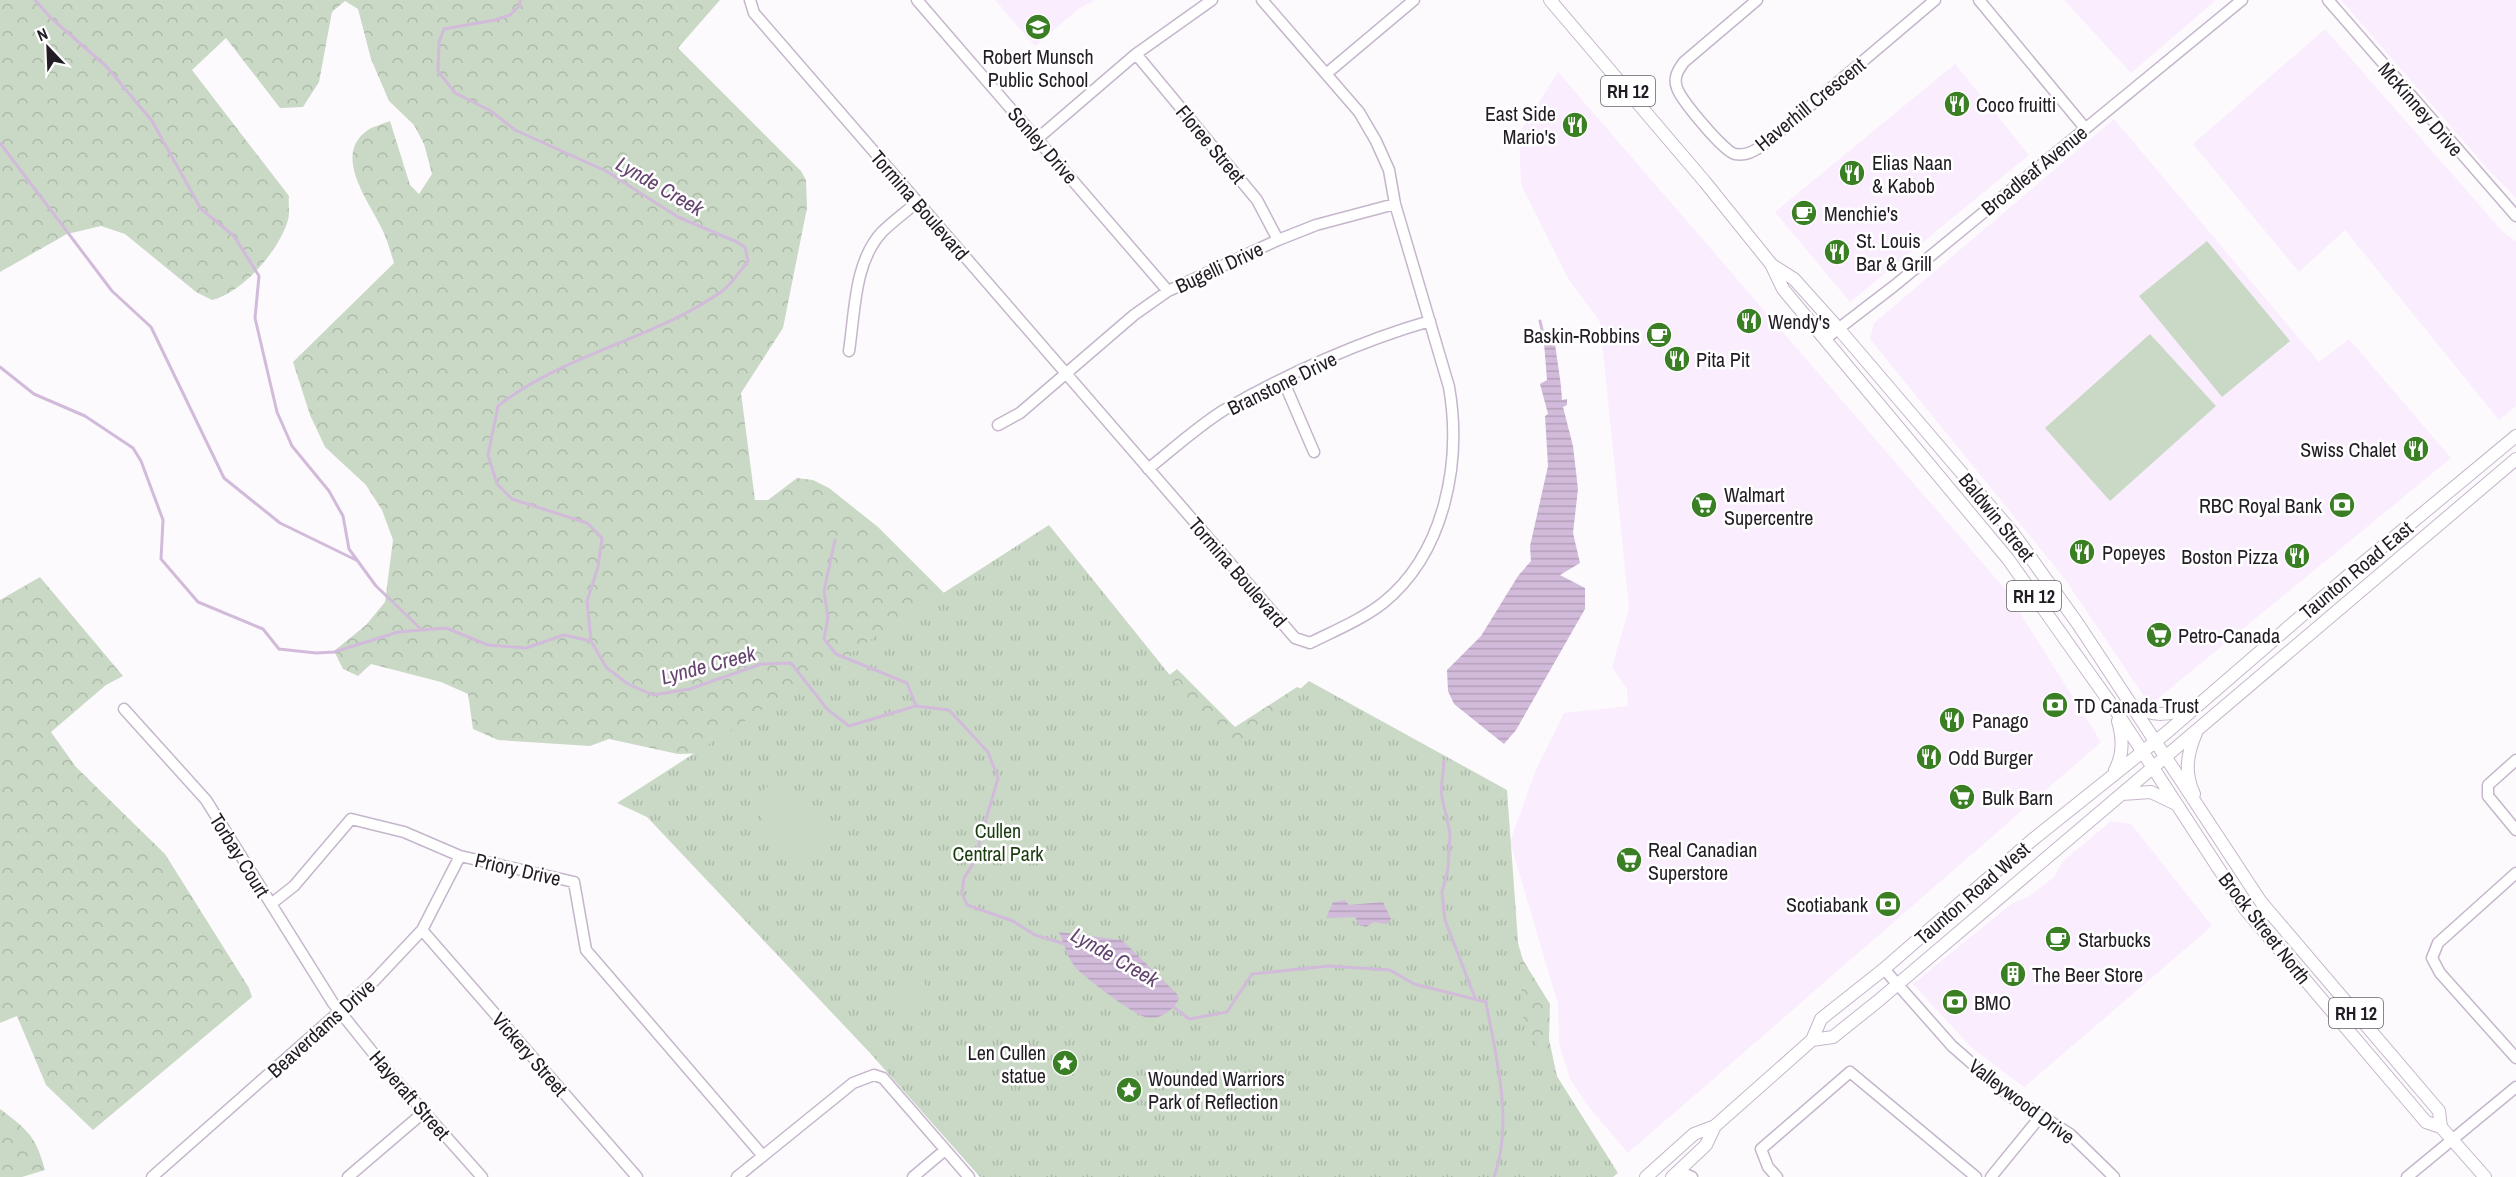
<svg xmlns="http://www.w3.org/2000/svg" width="2516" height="1177" font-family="'Archivo Narrow',sans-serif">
  <defs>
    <pattern id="forest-crowns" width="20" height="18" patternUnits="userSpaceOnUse" patternTransform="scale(1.5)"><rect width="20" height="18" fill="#cad9c6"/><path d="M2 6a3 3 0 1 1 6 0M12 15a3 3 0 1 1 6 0" fill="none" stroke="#adbaaa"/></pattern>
    <pattern id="park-tufts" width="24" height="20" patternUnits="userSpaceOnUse" patternTransform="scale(1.5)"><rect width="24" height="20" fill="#cad9c6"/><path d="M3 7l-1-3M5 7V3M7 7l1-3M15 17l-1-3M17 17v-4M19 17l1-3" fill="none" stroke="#adbaaa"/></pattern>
    <pattern id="water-rules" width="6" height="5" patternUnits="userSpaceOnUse" patternTransform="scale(1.5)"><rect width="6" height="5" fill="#d2bbda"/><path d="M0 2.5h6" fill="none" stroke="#b4a0bb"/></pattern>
  </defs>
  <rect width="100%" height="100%" fill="#fdfafe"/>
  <path fill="#faedfe" d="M995 0H1095L1080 8 1035 46Z
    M2064 0H2216L2131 73Z
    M2341 0H2516V198L2485 166Z
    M2325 29 2503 232 2516 241V406L2499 420 2345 230 2299 272 2193 144Z
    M1955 64 2029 155 1850 302 1775 212Z
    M1558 72 2005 589 2101 742 1628 1153 1588 1106 1570 1079 1559 1044 1558 1004 1510 842 1537 767 1564 713 1628 706 1627 689 1612 667 1629 608 1600 322 1567 277 1521 185 1519 134Z
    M2114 119 2319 362 2349 339 2451 458 2150 705 2064 578 1870 339 1874 323Z
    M2111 821 2131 824 2212 926 2024 1087 1971 1047 1913 984 2011 904 2028 897 2054 877 2062 862Z"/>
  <path fill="url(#forest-crowns)" d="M0 0H720L678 48 801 171 806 180 807 208 783 328 741 393 755 500H768L797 478 813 480 829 488 878 527 958 607 1058 763 1177 669 1235 727 1297 687 1352 708 1491 851 1523 960 1550 1004 1549 1039 1566 1119 708 753 678 754 609 739 590 746 498 740 473 729 468 694 441 682 371 664 358 676 343 669 334 651 366 625 385 602 393 540 382 510 366 485 325 447 310 415 293 362 394 263C390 251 387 238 381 227 368 200 332 154 368 130 374 126 383 124 390 121L410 185 419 194 432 174 424 144 414 125 389 101 371 59 358 9 345 1 332 12 319 82 303 107 280 108 226 38 192 70 289 196C288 204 290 213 288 220 279 251 242 293 212 300L196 292 125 234 101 226 67 234 0 272Z
    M40 577 123 676 106 685 51 732 76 767 165 854 249 988 252 997 93 1130 46 1085 17 1016 0 1023V600Z
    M0 1109C27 1129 36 1136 45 1170L22 1177H0Z"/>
  <path fill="url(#park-tufts)" d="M1049 525 1231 751 1309 681 1507 790 1524 1024 1618 1173 1613 1177H980L870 1053 647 817 617 803Z"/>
  <path fill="#cad9c6" d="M2207 241 2290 341 2222 397 2139 296Z
    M2150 334 2216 406 2110 501 2045 428Z
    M785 775 833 843 797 868 749 800Z
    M919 977 937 1000 904 1025 887 1002Z"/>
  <path fill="url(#water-rules)" d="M1546 330 1554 334C1556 357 1561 377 1562 400L1567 399V405L1563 407 1573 446 1578 489 1573 533 1580 563 1560 575 1585 588V609L1516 730 1504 744 1454 704 1448 691 1447 670 1481 636 1518 576 1531 561 1530 546 1548 466 1545 416 1548 414 1540 384 1547 380 1544 343 1536 334Z
    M1345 900 1349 905 1383 902 1391 919 1387 924 1374 922 1366 927 1359 925 1355 917 1326 918 1333 902Z
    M1059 932 1122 940 1177 994 1179 999C1172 1011 1160 1021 1145 1017 1133 1014 1087 979 1077 969 1068 960 1064 944 1059 932Z"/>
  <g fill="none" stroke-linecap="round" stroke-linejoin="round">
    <path stroke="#d2bbda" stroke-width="3" d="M35 0 51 18 106 66 152 121 201 209 234 236 259 276 255 318 277 412 292 446 329 491 343 516 349 549 357 560 376 586 421 629
      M520 0V5L510 15 495 20 444 29 439 42 438 71 455 93 491 111 515 130 606 171 678 217 737 242 745 247 748 261C740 271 731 285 721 292 652 340 564 354 498 406L488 455 497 484 512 499 587 523 602 538 598 567 587 601 591 641 606 667 628 684 653 695 690 689 761 664 791 663 827 709 849 726 916 706 949 710 988 752 998 778 973 864 964 878 962 893 967 905 1013 921 1035 935 1065 944
      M0 143 112 291 151 327 224 478 280 523 356 560
      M1540 321 1543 334
      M0 367 34 394 85 416 133 448 141 461 163 520 161 559 198 602 263 629 279 649 316 653 334 652 398 632 446 628 488 645 526 648 564 635 591 641
      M835 540 824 591 828 618 824 639 836 654 907 683 916 706
      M1444 761 1441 793 1450 833 1448 869 1442 892 1445 920 1475 998
      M1172 1006 1189 1019 1227 1012 1252 974 1329 966 1390 970 1414 984 1486 1002C1496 1058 1514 1122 1494 1177"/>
    <g stroke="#c5b6cb" stroke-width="13">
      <path id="minor" d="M750 0 754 13 1295 638 1310 643C1334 631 1361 620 1383 603 1445 553 1462 462 1449 387L1395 204 1389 170 1376 141 1359 112 1262 0
        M917 0 1168 291
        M1757 0 1684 62C1678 70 1673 78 1677 88 1681 100 1724 152 1735 154 1748 156 1755 150 1765 144L1935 0
        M1979 0 2085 128
        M2328 0 2516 216
        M1136 54 1257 200 1278 240
        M1326 74 1414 0
        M1037 139 1136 54 1212 0
        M1825 339 1894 286 2242 0
        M849 351C855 312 854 262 882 232 893 221 906 212 917 202
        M1283 380 1314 452
        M998 425 1020 413 1134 315 1168 291 1278 240 1316 225 1395 204
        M1148 469C1173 449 1197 427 1224 410 1284 375 1363 340 1430 321
        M124 709 206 800 333 1003 386 1069 482 1177
        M2516 760 2488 785V796L2516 830
        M2516 873 2438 943 2432 958 2440 973 2516 1058
        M271 904 294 886 351 819 404 832 460 856 574 882 586 950 763 1156
        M422 930 637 1177
        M1884 969 1952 1046 2008 1095 2070 1134 2114 1177
        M1678 1171 1692 1177
        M152 1177 374 981 422 930 460 856
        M348 1177 424 1112
        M737 1177 853 1083 874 1075 883 1078 969 1177
        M913 1177 945 1150
        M1777 1177 1768 1167 1761 1149 1850 1072 1976 1177
        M1991 1177 2040 1117
        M2407 1177 2516 1087"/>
    </g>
    <g stroke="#c5b6cb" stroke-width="14">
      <path id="major" d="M1550 0 1705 182 1771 264 1783 289 2008 559 2116 711 2245 909 2426 1122 2441 1127 2485 1177
        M1772 265 1794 279 1838 328 2013 533 2078 624 2261 902 2439 1111 2441 1127
        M2132 705C2153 718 2170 715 2192 707
        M2115 770C2124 754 2123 738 2118 721
        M2122 794 2151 792 2174 803
        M2194 794C2184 773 2187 754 2196 733
        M1812 1040 1833 1037 1878 1001 2516 459
        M1646 1177 1694 1134 1715 1126 1812 1040 1821 1019 1884 969 2031 841 2166 733 2351 573 2516 436
        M1672 1177 1706 1145 1715 1126"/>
    </g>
    <use href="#minor" stroke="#fff" stroke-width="10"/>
    <use href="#major" stroke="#fff" stroke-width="12"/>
  </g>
  <defs>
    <g id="school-disc" transform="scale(1.35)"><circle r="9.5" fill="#3a7f23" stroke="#fff"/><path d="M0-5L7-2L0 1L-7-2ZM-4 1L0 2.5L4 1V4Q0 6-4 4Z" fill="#fff"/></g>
    <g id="restaurant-disc" transform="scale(1.35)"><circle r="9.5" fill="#3a7f23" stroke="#fff"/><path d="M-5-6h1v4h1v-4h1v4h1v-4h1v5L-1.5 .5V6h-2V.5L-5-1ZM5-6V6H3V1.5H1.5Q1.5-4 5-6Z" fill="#fff"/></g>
    <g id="cafe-disc" transform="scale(1.35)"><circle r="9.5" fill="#3a7f23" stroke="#fff"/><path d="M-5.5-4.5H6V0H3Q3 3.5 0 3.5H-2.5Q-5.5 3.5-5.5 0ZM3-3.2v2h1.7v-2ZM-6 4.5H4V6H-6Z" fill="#fff"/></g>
    <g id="supermarket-disc" transform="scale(1.35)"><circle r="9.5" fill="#3a7f23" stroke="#fff"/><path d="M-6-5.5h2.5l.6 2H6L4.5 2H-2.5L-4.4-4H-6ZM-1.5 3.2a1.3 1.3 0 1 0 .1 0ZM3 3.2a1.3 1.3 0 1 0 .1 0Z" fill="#fff"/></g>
    <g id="bank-disc" transform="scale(1.35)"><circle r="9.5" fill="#3a7f23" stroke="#fff"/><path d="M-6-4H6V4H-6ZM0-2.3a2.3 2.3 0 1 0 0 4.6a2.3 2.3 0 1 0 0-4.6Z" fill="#fff"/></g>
    <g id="building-disc" transform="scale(1.35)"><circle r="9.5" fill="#3a7f23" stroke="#fff"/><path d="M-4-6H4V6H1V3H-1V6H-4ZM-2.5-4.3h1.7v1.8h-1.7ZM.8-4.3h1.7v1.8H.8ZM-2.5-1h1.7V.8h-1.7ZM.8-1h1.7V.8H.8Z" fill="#fff"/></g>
    <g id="sight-disc" transform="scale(1.35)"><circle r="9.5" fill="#3a7f23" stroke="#fff"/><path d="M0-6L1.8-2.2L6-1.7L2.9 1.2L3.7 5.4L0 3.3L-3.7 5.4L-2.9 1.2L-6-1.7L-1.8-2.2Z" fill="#fff"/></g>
  </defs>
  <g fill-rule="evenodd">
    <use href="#school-disc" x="1038" y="27"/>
    <use href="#restaurant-disc" x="1957" y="104"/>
    <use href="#restaurant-disc" x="1575" y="125"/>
    <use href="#restaurant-disc" x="1852" y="173"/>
    <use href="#cafe-disc" x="1804" y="213"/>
    <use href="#restaurant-disc" x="1837" y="252"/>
    <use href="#restaurant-disc" x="1749" y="321"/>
    <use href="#cafe-disc" x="1659" y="335"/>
    <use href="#restaurant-disc" x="1677" y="359"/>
    <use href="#restaurant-disc" x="2416" y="449"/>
    <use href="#supermarket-disc" x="1704" y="505"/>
    <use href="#bank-disc" x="2342" y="505"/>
    <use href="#restaurant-disc" x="2082" y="552"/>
    <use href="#restaurant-disc" x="2297" y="556"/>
    <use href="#supermarket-disc" x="2159" y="635"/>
    <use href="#bank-disc" x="2055" y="705"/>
    <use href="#restaurant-disc" x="1952" y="720"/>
    <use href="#restaurant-disc" x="1929" y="757"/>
    <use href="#supermarket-disc" x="1962" y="797"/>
    <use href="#supermarket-disc" x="1629" y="860"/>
    <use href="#bank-disc" x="1888" y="904"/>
    <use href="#cafe-disc" x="2058" y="939"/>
    <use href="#building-disc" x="2013" y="974"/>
    <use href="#bank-disc" x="1955" y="1002"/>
    <use href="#sight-disc" x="1065" y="1063"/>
    <use href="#sight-disc" x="1129" y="1090"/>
  </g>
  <g text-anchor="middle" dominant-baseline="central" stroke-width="5" stroke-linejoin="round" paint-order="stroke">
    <g fill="#fff" stroke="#646066" stroke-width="1.5">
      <rect x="1601" y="76" width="54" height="30" rx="4.5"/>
      <rect x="2007" y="581" width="54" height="30" rx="4.5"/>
      <rect x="2329" y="998" width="54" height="30" rx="4.5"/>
    </g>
    <g font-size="18" font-weight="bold" fill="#221c24">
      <text x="1628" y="91">RH 12</text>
      <text x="2034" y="596">RH 12</text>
      <text x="2356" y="1013">RH 12</text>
    </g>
    <g font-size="20" fill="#221c24" stroke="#fff" text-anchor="start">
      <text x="1038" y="56" text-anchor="middle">Robert Munsch<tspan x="1038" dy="23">Public School</tspan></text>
      <text x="1976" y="104">Coco fruitti</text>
      <text x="1556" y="113" text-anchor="end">East Side<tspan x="1556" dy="23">Mario's</tspan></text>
      <text x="1872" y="162">Elias Naan<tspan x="1872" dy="23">&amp; Kabob</tspan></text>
      <text x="1824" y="213">Menchie's</text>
      <text x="1856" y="240">St. Louis<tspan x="1856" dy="23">Bar &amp; Grill</tspan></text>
      <text x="1768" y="321">Wendy's</text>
      <text x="1640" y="335" text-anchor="end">Baskin-Robbins</text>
      <text x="1696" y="359">Pita Pit</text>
      <text x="2396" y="449" text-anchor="end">Swiss Chalet</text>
      <text x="1724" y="494">Walmart<tspan x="1724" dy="23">Supercentre</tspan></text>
      <text x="2322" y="505" text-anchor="end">RBC Royal Bank</text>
      <text x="2102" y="552">Popeyes</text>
      <text x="2278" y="556" text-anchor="end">Boston Pizza</text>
      <text x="2178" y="635">Petro-Canada</text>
      <text x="2074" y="705">TD Canada Trust</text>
      <text x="1972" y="720">Panago</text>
      <text x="1948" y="757">Odd Burger</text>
      <text x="1982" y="797">Bulk Barn</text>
      <text x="1648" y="849">Real Canadian<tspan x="1648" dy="23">Superstore</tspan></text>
      <text x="1868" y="904" text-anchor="end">Scotiabank</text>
      <text x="2078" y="939">Starbucks</text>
      <text x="2032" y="974">The Beer Store</text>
      <text x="1974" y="1002">BMO</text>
      <text x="1046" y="1052" text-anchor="end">Len Cullen<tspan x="1046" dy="23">statue</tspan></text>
      <text x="1148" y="1078">Wounded Warriors<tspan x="1148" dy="23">Park of Reflection</tspan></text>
    </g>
    <g font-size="20" fill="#221c24" stroke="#fff">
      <text transform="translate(1810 104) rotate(-39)">Haverhill Crescent</text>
      <text transform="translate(2421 109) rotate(49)">McKinney Drive</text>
      <text transform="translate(1211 144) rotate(50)">Floree Street</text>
      <text transform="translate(1043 145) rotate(49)">Sonley Drive</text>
      <text transform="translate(2034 170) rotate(-39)">Broadleaf Avenue</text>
      <text transform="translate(920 205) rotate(49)">Tormina Boulevard</text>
      <text transform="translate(1219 267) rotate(-25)">Bugelli Drive</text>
      <text transform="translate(1282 383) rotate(-26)">Branstone Drive</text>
      <text transform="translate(1997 517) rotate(51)">Baldwin Street</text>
      <text transform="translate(2356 570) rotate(-40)">Taunton Road East</text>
      <text transform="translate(1238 572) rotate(49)">Tormina Boulevard</text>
      <text transform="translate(240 855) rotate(58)">Torbay Court</text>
      <text transform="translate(518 869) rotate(13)">Priory Drive</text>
      <text transform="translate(1972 893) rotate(-41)">Taunton Road West</text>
      <text transform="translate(2265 928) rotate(52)">Brock Street North</text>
      <text transform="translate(321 1028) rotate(-42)">Beaverdams Drive</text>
      <text transform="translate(530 1054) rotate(49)">Vickery Street</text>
      <text transform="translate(410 1095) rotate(49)">Hayeraft Street</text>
      <text transform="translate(2022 1101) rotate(37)">Valleywood Drive</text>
    </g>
    <g font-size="20" fill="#193b0f" stroke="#fff">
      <text x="998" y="830">Cullen<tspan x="998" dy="23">Central Park</tspan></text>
    </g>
    <g font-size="21" font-style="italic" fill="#64436f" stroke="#fff">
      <text transform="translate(660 186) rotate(30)">Lynde Creek</text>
      <text transform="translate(708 665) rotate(-15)">Lynde Creek</text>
      <text transform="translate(1115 957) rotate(30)">Lynde Creek</text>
    </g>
  </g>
  <g transform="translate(48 48) rotate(337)" stroke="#ffffff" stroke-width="4.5" paint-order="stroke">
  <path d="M0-4.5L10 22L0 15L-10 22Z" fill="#221c24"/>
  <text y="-9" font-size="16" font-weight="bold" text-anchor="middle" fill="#221c24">N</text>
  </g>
</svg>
